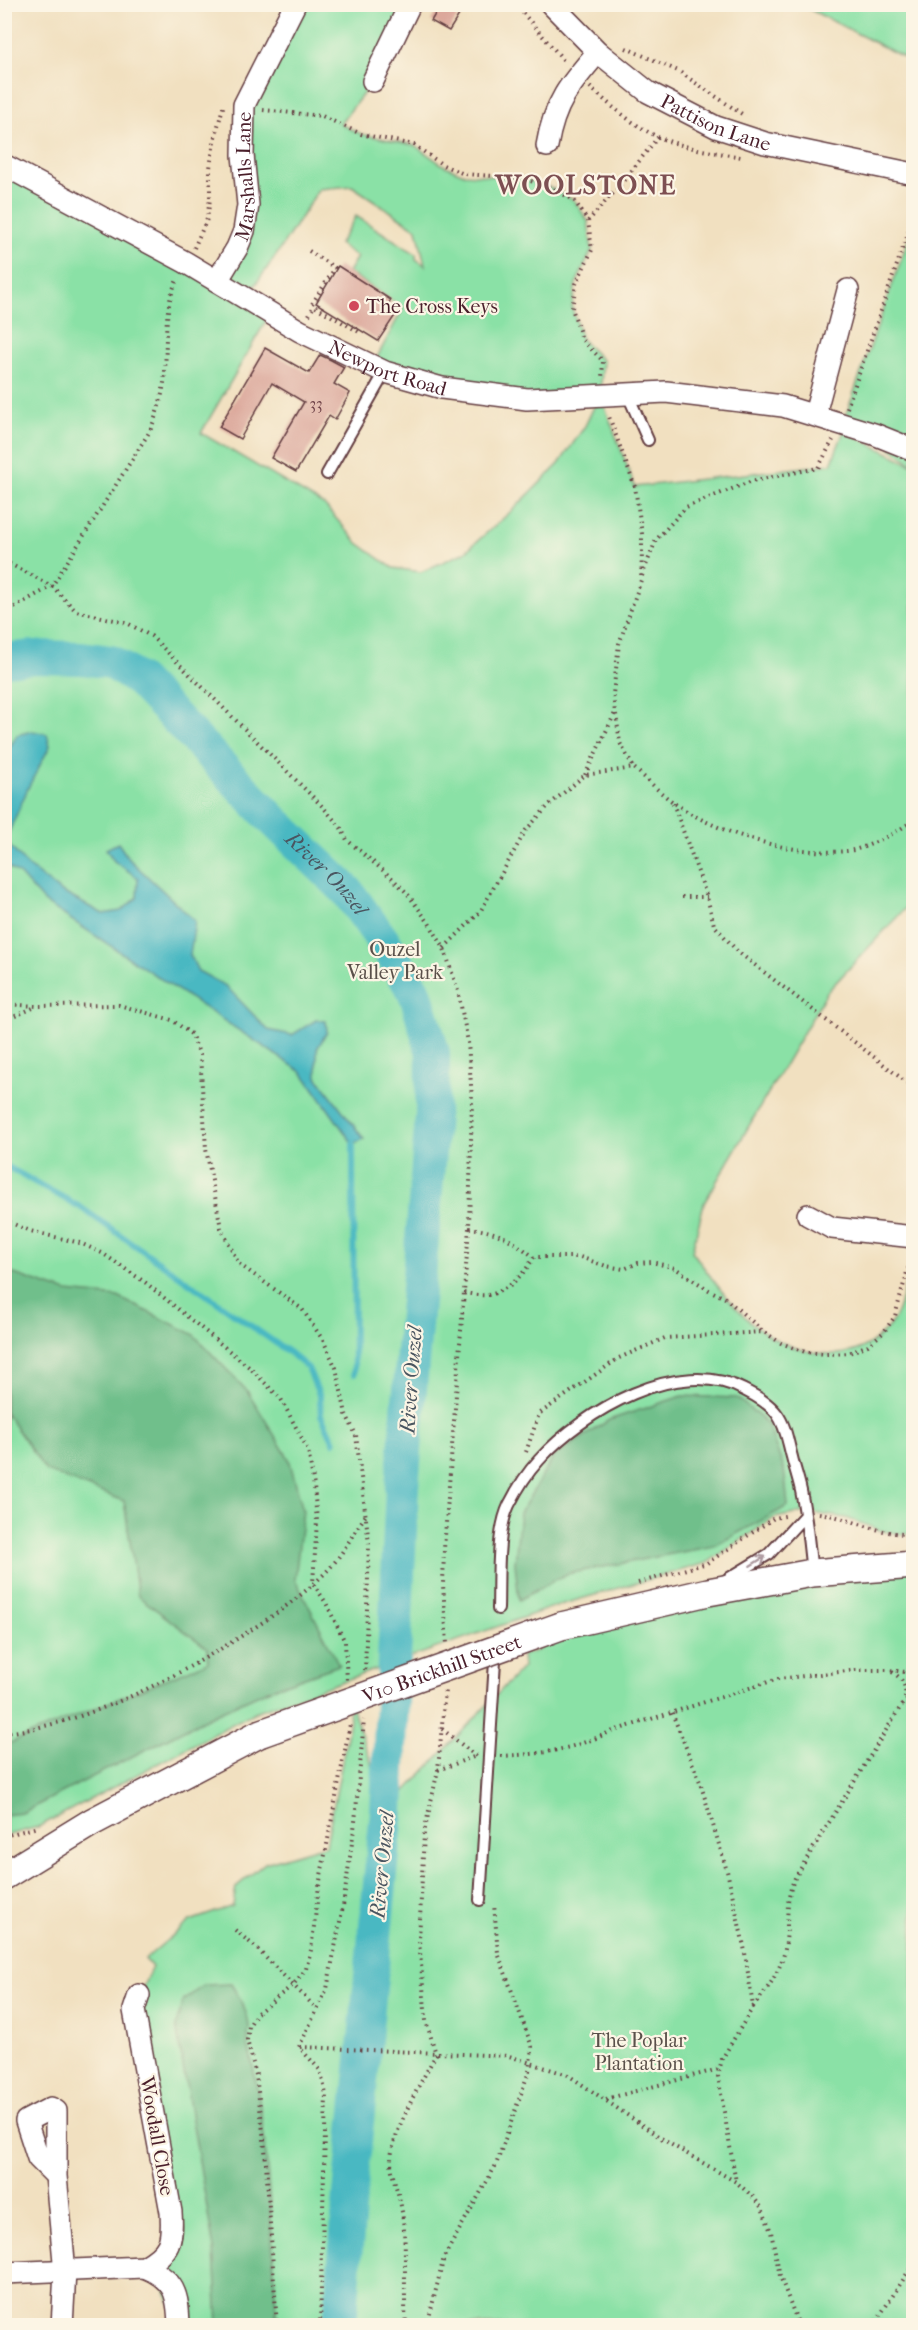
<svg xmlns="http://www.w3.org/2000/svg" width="918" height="2330" font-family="'IM FELL French Canon',serif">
  <rect width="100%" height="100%" fill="#fcf5e5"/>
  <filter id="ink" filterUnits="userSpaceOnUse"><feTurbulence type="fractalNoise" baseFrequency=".0167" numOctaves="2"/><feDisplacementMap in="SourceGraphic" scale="12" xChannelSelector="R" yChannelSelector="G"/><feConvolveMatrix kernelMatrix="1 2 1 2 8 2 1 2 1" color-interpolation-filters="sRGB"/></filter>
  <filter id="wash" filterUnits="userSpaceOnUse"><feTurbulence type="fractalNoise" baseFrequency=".008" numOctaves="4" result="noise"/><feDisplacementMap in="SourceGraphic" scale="24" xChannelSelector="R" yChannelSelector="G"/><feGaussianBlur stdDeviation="1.35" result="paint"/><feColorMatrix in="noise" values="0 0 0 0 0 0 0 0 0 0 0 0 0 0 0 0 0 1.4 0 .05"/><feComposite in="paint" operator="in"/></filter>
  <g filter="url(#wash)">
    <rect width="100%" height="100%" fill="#f1e0c0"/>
    <path fill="#8ae1a6" stroke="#6a8068" stroke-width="1.5" fill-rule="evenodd" d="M295 5H410L373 81 340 124 361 134 414 145 443 165 464 174 522 178 551 188 574 200 588 221 592 250 576 284 572 308 582 340 603 361 600 394 635 487 831 464 844 431 913 465V900L827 992 704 1203 692 1251C729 1303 766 1356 838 1354 861 1353 881 1339 894 1319 903 1304 909 1266 913 1248V1534H902L882 1531 846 1518 805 1512 774 1518 707 1563 556 1606 255 1712 38 1827 5 1836V165L217 281 237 248 244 105ZM352 186 417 229 425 265 416 259V254L356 216 339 244 357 257 348 272 403 308 372 367 527 399 600 394 585 426 559 464 516 507 465 552 421 572 393 568 358 543 324 505 201 433 270 314 246 298 277 254 319 189Z
      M801 5H913V62Z
      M913 226V464L846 415Z
      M913 1565V2325H179L158 2273 169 2245 139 1995 152 1967 145 1959 190 1921 233 1906 236 1887 265 1863 326 1845 350 1721 348 1697 388 1810 523 1667 522 1655 539 1650 561 1626Z"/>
    <path fill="#6fbf8b" stroke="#5c6f5b" stroke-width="1.5" d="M5 1271 67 1292 118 1297 193 1334 248 1392 289 1459 303 1510 295 1579 339 1665 268 1690 211 1716 22 1813 5 1815V1745L208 1662 207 1648 138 1596 124 1501 46 1471 5 1412Z
      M682 1396 737 1398 767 1423 784 1469 788 1506 714 1546 566 1574 519 1600 515 1563 520 1513 554 1456 609 1420Z
      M231 1984C239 1997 247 2010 249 2026 249 2032 247 2038 248 2044 270 2136 271 2232 277 2325H218L214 2249 176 2025 183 2001 204 1985Z"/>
    <path fill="#49b8c2" stroke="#4a6c76" stroke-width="1.5" d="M32 731 47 734 50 746 29 786 5 841V762L6 753 17 735Z
      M5 841 28 866 60 891 103 914 121 911 137 898 138 878 114 861 106 849 118 843 129 859 195 921 190 955 198 971 226 986 268 1030 292 1035 316 1020 326 1021 327 1032 317 1049V1077L364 1139 353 1144 302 1072 44 902 20 875 5 865Z"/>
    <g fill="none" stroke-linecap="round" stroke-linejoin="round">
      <path stroke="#49b8c2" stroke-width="6" d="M353 1144 354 1374
        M4 1165 80 1207 290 1353 308 1368 320 1397 321 1415 334 1442"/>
      <path stroke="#49b8c2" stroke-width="34" id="s1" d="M4 660 35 657 81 658 111 662 140 681 271 818 347 891 386 945 416 995 433 1053 432 1116 402 1487 387 1811 350 2194 340 2326"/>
    </g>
    <g id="blocks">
      <path fill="#dca89b" d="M441 4H460L455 13 459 15 449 31 431 21Z
        M338 266 391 300 386 308 396 314 378 341 316 303Z
        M265 348 309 373 320 355 331 360 344 367 334 384 350 393 335 420 329 416 296 472 271 458 304 402 272 383 240 439 219 427Z"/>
    </g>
  </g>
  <g filter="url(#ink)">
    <use href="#blocks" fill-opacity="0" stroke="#633c41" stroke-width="1.5"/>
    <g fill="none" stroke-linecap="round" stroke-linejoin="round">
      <g stroke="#633c41" stroke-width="14">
        <path id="service" d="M627 393 648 440
          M327 474 385 372
          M726 1580 769 1554 805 1515
          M498 1609C499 1579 496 1532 509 1505 517 1489 527 1473 539 1460 583 1411 679 1355 744 1390 756 1396 769 1403 777 1414 786 1426 788 1443 792 1457 795 1470 800 1483 802 1496 807 1521 809 1547 812 1573
          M480 1900 495 1661"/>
      </g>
      <g stroke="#633c41" stroke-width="24">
        <g id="minor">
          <path id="s2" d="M551 4 598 52 648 92 716 127 765 143 914 174"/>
          <path d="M373 81 410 4"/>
          <path d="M547 146C554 103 570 84 598 52"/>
          <path id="s3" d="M4 165 185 262 300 331 385 372 442 388 527 399 666 392 783 406 874 434 914 450"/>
          <path id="s4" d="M217 281 237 248 244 231 248 205 243 155 244 105 295 4"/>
          <path d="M815 414 848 290"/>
          <path d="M808 1215 832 1228 914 1237"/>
          <path d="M56 2176 38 2158 26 2121 51 2108 56 2111V2176L65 2272 62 2326"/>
          <path d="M144 2267C175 2280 178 2293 179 2326"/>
          <path d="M4 2273 144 2267C170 2252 173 2242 171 2212L134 2010 139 1995"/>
        </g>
      </g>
      <g stroke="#633c41" stroke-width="30">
        <path id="tertiary" d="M561 1626 708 1592 812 1573 914 1565
          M4 1876 92 1822 259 1734"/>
      </g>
      <path stroke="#633c41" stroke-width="4" stroke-dasharray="1.5 4.5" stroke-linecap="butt" d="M515 4 566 63
        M626 48 678 71 742 114
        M590 87C608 104 636 127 658 137 684 148 713 152 741 157
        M263 110 322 116 361 134 414 145 443 165 464 174 522 178 551 188 574 200 588 221 592 250 576 284 572 308 582 340 603 361 602 378
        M588 221 618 188 658 137
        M194 248 207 219 210 199V168L214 141 223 107
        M309 251 335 268 312 304 314 306
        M309 315 314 306 359 332
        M847 408 914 216
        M4 561 52 586 76 611 127 623 151 636 324 808 341 828 347 840 392 878 407 893 429 923 444 948 458 991 468 1042 472 1099 469 1228 444 1549 443 1585 447 1644
        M642 576 656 540 686 507 752 481 818 468 833 440
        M4 613 52 586 150 431C158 411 164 393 165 371 167 340 163 307 178 278
        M616 714 620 743 634 768
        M585 775 615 713 613 694 619 644 641 580 642 553V534L635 487 608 414
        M673 803 707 897 714 925 738 952 914 1088
        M682 897H707
        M444 948 480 912 526 830 549 805 585 775 634 768C647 779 659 792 673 802 717 834 792 856 847 851 867 849 897 832 914 820
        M4 1004 36 1006 119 1005 172 1020 191 1034 200 1055 206 1149 221 1228 239 1264 302 1309 323 1340 336 1368 346 1414 356 1435 369 1544 365 1673
        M4 1021 33 1008
        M4 1220 30 1231 80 1243 102 1253 146 1283 249 1367 281 1399 308 1450 314 1486 317 1521 313 1583 326 1603 345 1642 347 1681
        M469 1228C500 1232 509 1238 534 1257
        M464 1293C471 1294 481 1296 488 1295 509 1291 524 1274 534 1257H580L606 1266 624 1269 638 1263 652 1262 675 1268 709 1290 725 1298 764 1332 781 1343 805 1352 826 1354 849 1353 868 1345 884 1332 895 1316 912 1254
        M526 1452 539 1414 619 1358 665 1338 763 1332
        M819 1513C851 1518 881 1536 914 1534
        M638 1583 707 1563 774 1518 785 1516
        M892 1672C905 1680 906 1687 905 1701
        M672 1713 700 1782 727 1871 744 1946 753 2007 722 2059 718 2076 736 2182
        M442 1729 476 1756
        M4 1733C85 1724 163 1684 232 1642 265 1621 299 1600 327 1571 342 1556 353 1533 366 1515
        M501 1756C544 1754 571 1750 610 1732L778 1679 856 1670H889L914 1673
        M438 1770 476 1756
        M4 1836 38 1827
        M235 1930 253 1945 316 2008
        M753 2007C766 1991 778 1975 784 1954 790 1928 783 1900 796 1876L901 1706 914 1693
        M300 2047 509 2056 568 2075 670 2144 736 2182 753 2197 762 2208 771 2232 780 2276 799 2326
        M606 2099 719 2069
        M277 2326 265 2148 256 2075 247 2040 249 2026 256 2014 293 1985 306 1969 311 1950 319 1886 350 1724
        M320 2326 326 2094 320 2070 299 2047 327 1989 343 1906 355 1822 364 1720
        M406 2326C403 2286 408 2245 401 2206 398 2190 391 2176 391 2160 392 2131 422 2081 436 2054L426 2021 419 1941 424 1833 438 1770 445 1690
        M427 2326 444 2257 496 2165 529 2071 532 2047 498 1953 494 1904
        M873 2326 914 2263"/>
      <use href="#service" stroke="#fff" stroke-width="10"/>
      <use href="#minor" stroke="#fff" stroke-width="21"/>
      <use href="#tertiary" stroke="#fff" stroke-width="27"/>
      <g stroke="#633c41" stroke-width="30" stroke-linecap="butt">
        <g id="tertiary-bridge">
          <path id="s5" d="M259 1734 561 1626"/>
        </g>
      </g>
      <use href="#tertiary-bridge" stroke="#fff" stroke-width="27"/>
    </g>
    <defs><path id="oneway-shaft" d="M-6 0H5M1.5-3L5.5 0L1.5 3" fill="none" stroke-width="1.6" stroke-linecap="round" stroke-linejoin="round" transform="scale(1.5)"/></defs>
    <use stroke="#ae9aa0" href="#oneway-shaft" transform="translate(758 1561) rotate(-32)"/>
  </g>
  <circle fill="#d1495b" stroke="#fcf5e5" stroke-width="2" cx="354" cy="306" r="6"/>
  <g text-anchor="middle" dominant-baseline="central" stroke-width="4.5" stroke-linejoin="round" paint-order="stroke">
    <g font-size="16" fill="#6e4147">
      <text x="316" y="403">33</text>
    </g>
    <g font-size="20" fill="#4a1f2b" stroke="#fcf5e5">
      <text stroke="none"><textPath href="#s2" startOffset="206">Pattison Lane</textPath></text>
      <text stroke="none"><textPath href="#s4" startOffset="112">Marshalls Lane</textPath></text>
      <text stroke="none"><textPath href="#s3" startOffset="435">Newport Road</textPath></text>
      <text stroke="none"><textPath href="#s5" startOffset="194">V10 Brickhill Street</textPath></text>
      <text transform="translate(157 2136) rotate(80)">Woodall Close</text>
    </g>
    <g font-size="20" fill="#4a1f2b" stroke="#fcf5e5" text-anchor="start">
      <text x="366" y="306">The Cross Keys</text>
    </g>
    <g font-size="20" fill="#5a504a" stroke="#fcf5e5">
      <text x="395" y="949">Ouzel<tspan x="395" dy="23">Valley Park</tspan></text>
      <text x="639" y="2040">The Poplar<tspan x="639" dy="23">Plantation</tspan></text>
    </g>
    <g font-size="21" font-style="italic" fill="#4a5560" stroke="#fcf5e5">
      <text stroke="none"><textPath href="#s1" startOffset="410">River Ouzel</textPath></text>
      <text transform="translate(411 1380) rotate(-86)">River Ouzel</text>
      <text transform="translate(382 1865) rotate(-85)">River Ouzel</text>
    </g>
    <g font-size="26" font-weight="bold" letter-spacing="1.5" fill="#7d4f52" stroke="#fcf5e5">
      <text x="586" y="185">WOOLSTONE</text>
    </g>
  </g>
  <rect width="918" height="2330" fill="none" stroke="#fcf5e5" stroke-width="24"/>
</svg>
